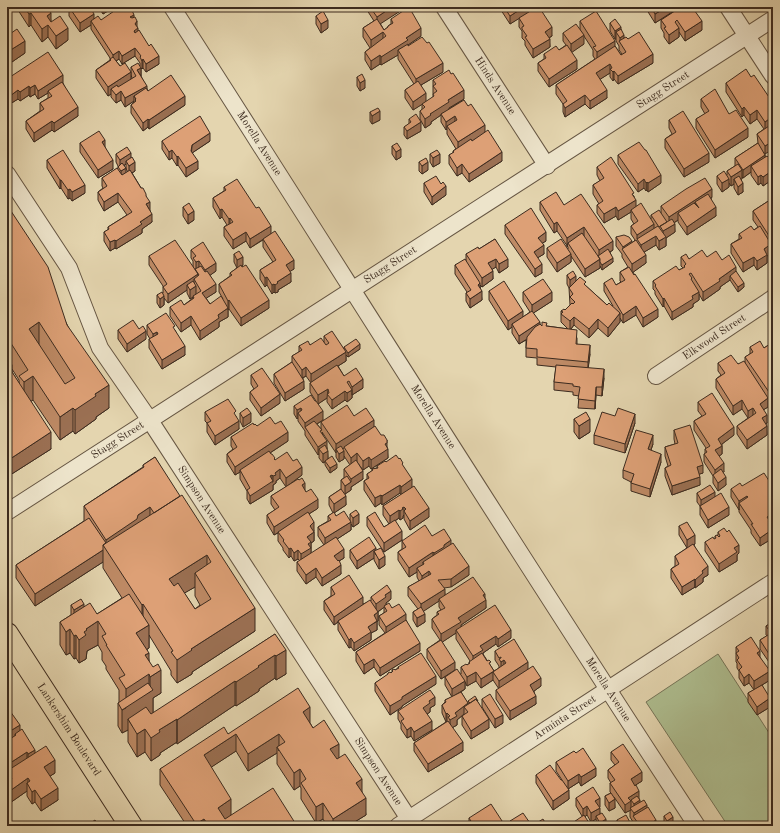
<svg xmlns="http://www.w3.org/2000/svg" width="780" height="833" font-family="'Old Standard TT',serif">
  <rect width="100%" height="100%" fill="#e4d5af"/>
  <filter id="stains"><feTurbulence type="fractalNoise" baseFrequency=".005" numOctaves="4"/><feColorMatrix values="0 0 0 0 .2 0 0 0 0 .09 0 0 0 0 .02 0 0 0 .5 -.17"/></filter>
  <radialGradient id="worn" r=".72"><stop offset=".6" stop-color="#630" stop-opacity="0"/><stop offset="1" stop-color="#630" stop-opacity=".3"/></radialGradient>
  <path fill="#aebe90" stroke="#757458" d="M718 654 773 739V826H728L646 702Z"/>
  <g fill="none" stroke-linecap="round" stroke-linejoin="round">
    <g stroke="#665643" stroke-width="18">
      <g id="street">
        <path id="s1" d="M172 7C347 280 519 555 697 826"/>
        <path id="s2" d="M444 7 547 166"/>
        <path d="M728 7 773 76"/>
        <path id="s3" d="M7 174 69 268 100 348 149 419 409 819"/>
        <path id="s4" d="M656 376 773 298"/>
        <path id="s5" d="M7 512C262 346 518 184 773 19"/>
        <path id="s6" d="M398 826 773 582"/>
      </g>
    </g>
    <g stroke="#3c2b1f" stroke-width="24">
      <g id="primary">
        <path id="s7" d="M7 634 131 826"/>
      </g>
    </g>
    <use href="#street" stroke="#ede4cb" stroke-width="16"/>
    <use href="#primary" stroke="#e4d5af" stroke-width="22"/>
  </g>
  <path fill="#be8a65" stroke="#3c2b1f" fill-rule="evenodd" d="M16 7H49L51 22 68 40 56 49 48 37 42 42 31 25 29 27Z
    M69 7 94 19 101 20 134 18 138 31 159 64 146 72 143 68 142 69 141 68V76L147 89 148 91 185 105 149 129 148 127 143 131 131 113V105L134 102V101L125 107 121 100 116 103 111 97V94L108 96 96 78V70L110 60V58L91 29V25L80 32 69 16ZM135 56 140 63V66L131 67V75L132 78 131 79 116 61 119 59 122 64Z
    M94 7H114L103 14 99 8 95 10Z
    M365 7H405V8L380 23 384 30 388 27V26L391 24V19L421 36 408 45 443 72 421 85 426 102 433 98V80L464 99 449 109 485 133 502 161 469 182 462 173 457 176 449 164V155L453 153V151L456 149 447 134V129L446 130 441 122V115L431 122V124L425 128 420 119V111L422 109V104L413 110 405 98V90L414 84 398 59V55L381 65 380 64 371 70 365 60V52L370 48 363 37V28L374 21Z
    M499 7H539L552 36 549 38 550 47 533 58 525 45V41L522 38V31L519 27V18L510 24Z
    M645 7H680L655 23Z
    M681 7 702 30 685 41 679 32V37L669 44 664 37V33L661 28V20Z
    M316 16 328 28 321 33 316 24Z
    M580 21 615 46 621 55 622 54 619 50V46L616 41V39H615L610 31V23L621 30 624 38 628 39 653 63 618 84 614 79 613 81 610 77V73L600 79 607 98 590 109 585 104 565 117 563 112V104L556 94V85L595 59 593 56V50L580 30Z
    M563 33 584 44 571 52 577 69 549 87 538 71V63L544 59V54L559 50 566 45 563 41Z
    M7 36 25 53 9 64 7 62Z
    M357 77 365 88 360 91 357 86Z
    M751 77 773 103V125L770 127 765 154V157H768L773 154V179L763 186 761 183 758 185 751 175V172L743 178 742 177V179H741L743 192 738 195 734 188V184L731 186 729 183V187L722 192 717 184V176L727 175V171L735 166V158L758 143 757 134 764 129 757 119 750 124 744 115 742 117 726 92V83Z
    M7 79 63 83 78 116 54 132 52 130 34 142 26 129V121L40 111V103L48 98V93L38 99 35 94 30 97 29 95 20 101 18 99 10 104 7 100Z
    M701 99 748 137 715 158 696 128V119L705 114 701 107Z
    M370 112 380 120 372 124 370 121Z
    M409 119 421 131 407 139 404 135V127L409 124Z
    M669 120 709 162 684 177 665 148V139L672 134 669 128Z
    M162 141H210L192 153 198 169 186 177 178 165 177 166 172 158 169 160 162 149Z
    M80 143 105 147 113 169 98 178 80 152Z
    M392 146 401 157 396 160 392 154Z
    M116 154 131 158 135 171 132 173 146 196 152 222 142 229V233L116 249 115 248 110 251 104 241V232L108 230V227L127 215 118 202 104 211 98 200V192L103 188 102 186V178L118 168V166L116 162ZM126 164V169L128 172 126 173 124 166Z
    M430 154 440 163 433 167 430 162Z
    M618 155 661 183 648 192 647 190 646 191 644 188 638 192 618 164Z
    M47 160 85 193 72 201 70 198 68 199 61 188 60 189 47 168Z
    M419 162 428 170 422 174 419 171Z
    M597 167 634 196 636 207 651 219V215L661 214V206L712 197 711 199 716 216 687 235 678 222V220L674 223 675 232 666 238V246L659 250 656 245 644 252 646 263 633 272 658 317 643 327 636 315 623 323 620 318V322L608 337 598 328 589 338 574 325 571 329 577 338V344L590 354 588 368 604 378 602 396 596 395 595 409 578 408 579 396 573 395V392L554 390V382L556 367 537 365V358L526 357V340L519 344 512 333V327L508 330 489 300V291L523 317 530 312 523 301V292L552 301 533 313 540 324 542 326H547L568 329 561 322V311L565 310 570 305 569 288 567 284V275L586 286 607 305 613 306 604 291V283L616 285 621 282 620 281V272L628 267 622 257V254L616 246V237L632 243 635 240 631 234V226L634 224 631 219V212L618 220 616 216 604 223 597 213V205L599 204 593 194V185L600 181 597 175Z
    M424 183 446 195 432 205 424 192Z
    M224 187 271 234 294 269 289 271 291 282 278 290V292L275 293 274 292 272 294 267 285 265 287 260 279V270L273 262 263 247V240L250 248 246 241 233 249 224 236V227L227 225 222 217 220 219 213 207V198L224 191Z
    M773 198V250L771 248V253L767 256V263L757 270 754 265 743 272 731 253V244L739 239V234L754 230 758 227 753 220V211Z
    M540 202 564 205 613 250 610 252 613 262 602 270 600 266V268L585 277 571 256V262L557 272 547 257V248L568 249V247L557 231 554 233 540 210Z
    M7 205 109 408 96 417V419L75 434 73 431 60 440 33 400 31 401 51 449 7 477ZM12 369 19 380V383L12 372Z
    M183 207 194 220 188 224 183 216Z
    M505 225 546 241 542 243 544 254 537 258 542 273 535 277 505 234Z
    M495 239 508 267 499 273 496 267 492 269 493 279 482 287 480 285 482 300 470 308 466 301V293L467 292 455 274V265L466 261V254L479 249Z
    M191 250 216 271 210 275 216 292 206 298 210 304 223 299 219 292V284L230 276V273L237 268 234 262V254L243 265 242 266 269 308 241 326 229 309H228V317L219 322V327L200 340 191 325 181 332 170 316V307L184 305 193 298V297L190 299 187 293V290L168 303 164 298V305L160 308 157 303V295L163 293V286L149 265V256L195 271 193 267V261L191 258Z
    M681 257 689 259 707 257 722 260 736 272 744 287 738 292 730 280 720 287V289L703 301 699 294V300L693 304V307L672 320 664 306 663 307 655 294V291L653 289V281L679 270 683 268 681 266Z
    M147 325 175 330 185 355 162 369 149 348V339H150L147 334Z
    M118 330 146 339 127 352 118 339Z
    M324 336 344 349V347L360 349 348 357 346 355V361L338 366 344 376 363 388 352 395V398L347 402 345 400 332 409 327 402V398L318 404 323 420 317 424 321 429V422L354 416 374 427 387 447 388 458 371 469 369 466 363 470 357 462 363 479 351 487V490L345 494 346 505 334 513 336 516 350 521V514L359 523 353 527 351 524V530L337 539 344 558 339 561 341 574 322 586 316 577 306 584 297 571V562L300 561 298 559 294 561 291 556 289 558 283 550V548L278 541V533L274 535 267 523V515L275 510 271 504V496L286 487 280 478 276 481V483L273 485V490L250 504 247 499V491L240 479V472L235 475 227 462V454L233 449 231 446V437L254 425 257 426 275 424 288 441 270 453 275 460 302 475 290 484 305 491 318 508 309 514 314 531V541L311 543V554L324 545 318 536V527L328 521V516L333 513 329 505V497L341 489V480L344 478V469L350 465 344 456V459L339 462 336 457V453L322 432 327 448 328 458 337 468 330 473 325 465V462L323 463 319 458V454L318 455 305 435V431L298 421V418L297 419 294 414V406L316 401 310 392V383H311L306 376 303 378 304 389 285 401 274 383V374L292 362V356L299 352V346L324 343Z
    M773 342V402L771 404 768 400V407L763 410 767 423 766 424 767 435 747 449 737 434V426L748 418 742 409 733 415 716 388V379L721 375 718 371V363L738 364 745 363V357L750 354V347L764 348Z
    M251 375 280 403 261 416 250 400V392L254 389 251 384Z
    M698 402 734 435 722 444V454L719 456 724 472H723L726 485 718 491 713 483V476L704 462V454L705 453V449L706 448 694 430V421L702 416 698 411Z
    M205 412 236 416 239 429 215 445 207 432V423L205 421Z
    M240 413 251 422 243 427 240 421Z
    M574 419 590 432 579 439 574 432Z
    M635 423 625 453 594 444V435Z
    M674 430 703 473 699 474 700 485 672 495 665 476V468L668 466 665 456V447L675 444 674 439Z
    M653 444 651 450 661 462 650 497 631 491V482L623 478V470Z
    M155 457 255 631 192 672V674L177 683 171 675V671L149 635V648L147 649 149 661 161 693 153 698V714L275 634 286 674 276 680 275 678 259 689V691L236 706 235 705 177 744V742L160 753V755L151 761 145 752 137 757 128 742V730L122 733 118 726V703L119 702V690L106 669V666L102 660V652L98 645 87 651 86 659 79 663 76 658 74 659 70 653 66 655 60 645V622L71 615V605L84 607 97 614 122 598 103 568V562L35 606 16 578V565L84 521V506L143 467V465ZM195 587V596L200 605 195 609 184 593Z
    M386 462 403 466 412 487 429 517 410 530 404 519V515L403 516V518L400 520 399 518 395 521 402 540 384 552 367 526V517L384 527 389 524 383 515V506L401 495 400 493 382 505 381 503 375 507 364 490V481L367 479V474L372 471V469L377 468V466Z
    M742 486 773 526V538L760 546 751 533V530L739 512V509V510L731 497V489Z
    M697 493 715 497 729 515 708 528 700 515V506L697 502Z
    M679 526 695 544 694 545 708 575 703 578V582L695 588V587L682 595 671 578V569L675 566V556L687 548 679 535Z
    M718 532 739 553 737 555V561L719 572 705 551V542L715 539V536L718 535Z
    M432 536 451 544 469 575 451 587 444 588 445 595 485 598 486 608 461 625V627L511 638 498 647 496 644 483 653V654L494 671 499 668V666L495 660V651L528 669 541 686 534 691 536 704 510 720 496 699V690L499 689 493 680 481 688 476 681 467 686 465 682V689L461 692 468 704V701L478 702 489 728 471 739 462 725V716L464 714 457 720V725L452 728 463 751 428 772 414 751V743L446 722 442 713V705L445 702V700L452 697 445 685V677L461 674V667L469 664V662L470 661 456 639V633L442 642 455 670 441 679 427 658V649L440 640 432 628V619L437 615V612L441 610 439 607V601L423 611 425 622 417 627 413 620V612L418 609 408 596V587L419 581 417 577V572L409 577 398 560V552L402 549V541Z
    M350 550H376L385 565 379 569 374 560V558L357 569 350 558Z
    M331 587 363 604 371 601V597L391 599 386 603V605L392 608 406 620 420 651 380 676 374 667 364 674 356 661V652L385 633 379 625V616L384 613V607L378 612V621H377V630L371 633V640L354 651 351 647 349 648 338 630V622L334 625 324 610V601L331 596Z
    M773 622V660H772L769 662 760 649V640L767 636 766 635V626Z
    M736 647 760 657 770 680 762 685 770 707 757 715 748 702V693L754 690 749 683 744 686 739 678V671L737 668V663L736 662Z
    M398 667 436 684 402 706V707L390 715 375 691V683L388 675V673H391L392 672V670H395L398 668Z
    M482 699 503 723 495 728 482 707Z
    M435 705 430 708V712L427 714 432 730 414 741 411 736 407 738 401 729V724L398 719V711Z
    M7 714 35 753 55 773 50 776 58 800 41 811 35 802 32 804 27 796V791L7 805Z
    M310 723 313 728 339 758 362 792 366 815 348 826H327L323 819 316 823 301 799V788L300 786 294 790 277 764V753L248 771 236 751 211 767 231 815 297 826H187L160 785V769L228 734Z
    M772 729H773V739L772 738Z
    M611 752 642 781 635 785 640 803 647 808 656 826H634L633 825V822L630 817V810L625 813 614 797 615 808 609 811 605 805V796L611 793 610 792V783H611L608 778V770L615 765 611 760Z
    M556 762 596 776 581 786 579 782 568 789 569 799 553 810 536 783V775L561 780H562L556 771Z
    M576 798 600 807H599L600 814 606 826H597L596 819 591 822 587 815 585 817 582 816 576 806Z
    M664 816 673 826H665L664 825Z
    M469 818 504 824 507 826H469Z
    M617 820 632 826H617Z
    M510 821 532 826H510Z"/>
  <path fill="#9b7053" stroke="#3c2b1f" d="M95 7H99V8L95 10Z
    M103 7H114L103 14Z
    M392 7H405V8L377 26V17Z
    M524 7H538L510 24V16Z
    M667 7H680L655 23V14Z
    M31 13V25L29 27V14Z
    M51 13V25H48V37L42 42V29L47 16Z
    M94 14V22L91 21V25L80 32V23Z
    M134 15V23L130 17Z
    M328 20V28L321 33V24Z
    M137 21V29L138 28V37L134 31 135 24Z
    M702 21V30L685 41V32Z
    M552 27V36L545 40V32Z
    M621 27V36L616 32V39H615V31Z
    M68 28V40L56 49V36Z
    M421 28V36L408 45 398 50V55L381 65V57L406 38Z
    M679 28V37L669 44V35Z
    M383 32V41L371 48V40Z
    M584 35V44L571 53V44Z
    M624 35V43L620 42V38Z
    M550 39V47L533 58V49Z
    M25 41V53L9 64V51Z
    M615 41V50L597 61V52Z
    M135 48V56L122 64V56Z
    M119 51V59L113 63V55Z
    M653 54V63L618 84V76Z
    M380 55V64L371 70V61Z
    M159 56V64L146 72V64Z
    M143 59V68L142 69V61Z
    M577 60V69L549 87V79Z
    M443 63V72L416 88V79Z
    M610 64V73L596 82V73Z
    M141 68V76L137 70Z
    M614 71V79L613 81V72Z
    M131 72V81L114 92 111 89V94L108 96V87Z
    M63 75V83L49 92 48 91V93L38 99V91Z
    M365 80V88L360 91V83Z
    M35 85V94L30 97V88Z
    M29 86V95L20 101V92Z
    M147 86V94L136 99 134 96V101L125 107V98Z
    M18 90V99L10 104V96Z
    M464 90V99L449 108V110L441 114V115L431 122V124L425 128V119L430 114 448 100Z
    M607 90V98L590 109V101Z
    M121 91V100L116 103V95Z
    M426 93V102L413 110V102Z
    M585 95V104L565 117V108Z
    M185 96V105L149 129V120Z
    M78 107V116L54 132V123Z
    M744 107V115L742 117V109Z
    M757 110V119L750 124V115Z
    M380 111V120L372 124V116Z
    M455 116V125L447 126V129L446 130V122Z
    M773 116V125L765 130V122Z
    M148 119V127L143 131V123Z
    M52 121V130L34 142V133Z
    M421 122V131L407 139V131Z
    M485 125V133L458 151V142Z
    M748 128V137L715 158V150Z
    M210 133V141L192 153 191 159 192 145Z
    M105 140V148L102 142Z
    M773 141V149L765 154V146Z
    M401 149V157L396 160V152Z
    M172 150V158L169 160V152Z
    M502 152V161L469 182V174Z
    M131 153V161H126V164L120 168V160Z
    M709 153V162L684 177V169Z
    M440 154V163L433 167V158Z
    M765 155V163L751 166V172L743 178V170Z
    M178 156V165L177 166V157Z
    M113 160V169L98 178V170Z
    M198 161V169L186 177V168Z
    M135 162V171L129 175V166Z
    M428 162V170L422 174V166Z
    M462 164V173L457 176V168Z
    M126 168V176L121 180V171Z
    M742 170V179L736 183 734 179V184L731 186V177Z
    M773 170V179L763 186V177Z
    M661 175V183L648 192V183Z
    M761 175V183L758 185V177Z
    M644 179V188L638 192V184Z
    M729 179V187L722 192V183Z
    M60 180H61V188L60 189Z
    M647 182V190L646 191V183Z
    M743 183V192L738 195V187Z
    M85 185V193L72 201V192Z
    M446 186V195L432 205V197Z
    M70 189V198L68 199V190Z
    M712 189V197L698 207 695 202V209L678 213V220L669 226V217Z
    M118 193V202L104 211V202Z
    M636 200V209L631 210V212L618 220V211Z
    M150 202V211L146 204Z
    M616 207V216L604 223V214Z
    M716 207V216L687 235V227Z
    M222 209V217L220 219V210Z
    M194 211V220L188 224V215Z
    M152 214V222L142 229V233L116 249V241L140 222Z
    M230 218V227L229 228V219Z
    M557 222V231L554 233V224Z
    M654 224V233L637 239V235Z
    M675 224V232L666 238V246L659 250V241L663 239V231Z
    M271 226V234L250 248V239Z
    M584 227V236L568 243 567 247V238Z
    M246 232V241L233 249V240Z
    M546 232V241L538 246V238Z
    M656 236V245L641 254V245Z
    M115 240V248L110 251V242Z
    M613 241V250L599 259V250Z
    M632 241V249L623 250V247Z
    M771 244V253L767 256V263L757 270V261L764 249Z
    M544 245V254L534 260V252Z
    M571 254V262L557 272V263Z
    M646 255V263L632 273V264Z
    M243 257V265L237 269V260Z
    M754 257V265L743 272V263Z
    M613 258V262L602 270V265Z
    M496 259V267L488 272V263Z
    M508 259V267L499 273V264Z
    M600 259V268L585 277V269Z
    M294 260V269L286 274V265Z
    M199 261V269L196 271V262Z
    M216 263V271L205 279V270Z
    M542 264V273L535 277V269Z
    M736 267V276H730V280L720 287V289L703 301V292L719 279Z
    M493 271V279L482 287V278Z
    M291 273V282L278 290V292L275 293V285L277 282Z
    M198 274V283L194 279V286L187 285V290L168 303V294Z
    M576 276V284L570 288V280Z
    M267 277V285L265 287V278Z
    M480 283V291L478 285Z
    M744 283V287L738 292V287Z
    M216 284V292L202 301V293Z
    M274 284V292L272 294V285Z
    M196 286V295L190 299V290Z
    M482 291V300L470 308V299Z
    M552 292V301L532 314V305Z
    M699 292V300L693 304V307L672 320V312L692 296Z
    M164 296V305L160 308V299Z
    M664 298V306L663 307V299Z
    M229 300V309L228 310V301Z
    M269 300V308L241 326V318Z
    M636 306V315L623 323V315Z
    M228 308V317L219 322V327L200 340V331L218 315Z
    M658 309V317L643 327V318Z
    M523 311V320L512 324V327L508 330V321Z
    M620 313V322L608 337V328Z
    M191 316V325L181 332V323Z
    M574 317V325L570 330V321Z
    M598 319V328L589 338V329Z
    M39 322V346L29 329Z
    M540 322V331L519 344V336Z
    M146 331V339L127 352V344Z
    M157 332V340L153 343V334Z
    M360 344V349L348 357V353Z
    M590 345V354L588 370V362Z
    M185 346V355L162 369V360Z
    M346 352V361L311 383V374Z
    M12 365V388L7 392V368Z
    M306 367V376L302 378V370Z
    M604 369V378L602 396V387Z
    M33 376V400L24 406V382Z
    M363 379V388L352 395V387Z
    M304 381V389L285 401V393Z
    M109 385V408L96 417V419L75 434V410L95 394Z
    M596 387V395L595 409V401Z
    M328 389 327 398 318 404V395Z
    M352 390V398L347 402V393Z
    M345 391V400L332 409V400Z
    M280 394V403L261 416V408Z
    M773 394V402L771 404V395Z
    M768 398V407L760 412V404Z
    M742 400V409L733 415V406Z
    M73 408V431L60 440V417Z
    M301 408V416L298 413V418L297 419V410Z
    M753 408V417L748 419V411Z
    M323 411V420L307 430 305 427V423Z
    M251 413V422L243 427V418Z
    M635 414V423L625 453V444Z
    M767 415V423L762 426V418Z
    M590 419V432L579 439V426Z
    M374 420V428L338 452 336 449V453V444Z
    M239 421V429L215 445V436Z
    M767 426V435L747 449V440Z
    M734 427V435L718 447V439Z
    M51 432V449L7 477V461Z
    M288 432V441L241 472 240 470V472L235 475V467Z
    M653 435V444L648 458V449Z
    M387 440V450L388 449V458L371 469V460L385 444Z
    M327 441V449H319V454L318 455V447Z
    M722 446V454L715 459V450Z
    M328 451V459L323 463V454Z
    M344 451V459L339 462V454Z
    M357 453V462L351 466V458Z
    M661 454V462L650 497V489Z
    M369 457V466L363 470V461Z
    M724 463V472L715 478V470Z
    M337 464V468L330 473V468Z
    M703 465V473L697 475V467Z
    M302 467V475L286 487V478Z
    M280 469V478L276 481V483L273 485V490L250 504V496L270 476 272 475V482H273V476L275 473Z
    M363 471V479L351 487V490L345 494V486L351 482V479Z
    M700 477V485L672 495V486Z
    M726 477V485L718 491V483Z
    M412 479V488L401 495V487Z
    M305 483V492L302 485Z
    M400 485V493L382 505V496Z
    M715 492V501L701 509V500Z
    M381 495V503L375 507V498Z
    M346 496V505L334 513V504Z
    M747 496V504L739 503V510V501Z
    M318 499V508L317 509 274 535V527Z
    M150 507V524L106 548V540L138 515Z
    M404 507V515L403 516V518L400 520V511L402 508Z
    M729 507V515L708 528V520Z
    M429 508V517L410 530V521Z
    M399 510V518L390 524V516Z
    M773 513V522L767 526V517Z
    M359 514V523L353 527V518Z
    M314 522V531L310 534V526Z
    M351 522V530L325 547V538Z
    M773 529V538L760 546V538Z
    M402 531V540L384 552V543Z
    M314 532V541L311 543V556L301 563V554L307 537Z
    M695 535V544L687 549V540Z
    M451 540V549L434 562V553L444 545Z
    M739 545V553L737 555V561L719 572V564L734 548Z
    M291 548V556L289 558V549Z
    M376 548V555L374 551V558L357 569V561Z
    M344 549V558L334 564V556Z
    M103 550V562L35 606V594Z
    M298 550V559L294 561V553Z
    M433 552V561L424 564 423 562V568H417V572L409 577V568Z
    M207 555V579L195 573V587L169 602V579Z
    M385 556V565L379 569V560Z
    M341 565V574L322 586V578Z
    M469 566V575L451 587V579Z
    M708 566V575L703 578V582L695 588V580L702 571Z
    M316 568V577L306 584V575Z
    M429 571V580L422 584V576Z
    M695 579V587L682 595V587Z
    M445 589V598L439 599V601L421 613V604Z
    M391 591V599L386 603V606L376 613V604L385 595Z
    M485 594V600H486V608L461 625V630H456V633L441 643V634Z
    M363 597V606L338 621V622L334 625V617Z
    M84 604V627L74 633V610Z
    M143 604V627L142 628V605Z
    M255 608V631L192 672V674L177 683V660L191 649Z
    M378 612V621L374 623V615Z
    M406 614V623L386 635V627Z
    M425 614V622L417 627V618Z
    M98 621V645L87 651 86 659 79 663V640L86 629Z
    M377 621V630L371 633V640L354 651V643L368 627Z
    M149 625V648L136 656V633Z
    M70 629V653L66 655V632Z
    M511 630V638L498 647V639Z
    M76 635V658L74 659V636Z
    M496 636V644L483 653V658L473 665V656L480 646Z
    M351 638V647L349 648V640Z
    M420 643V651L380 676V668Z
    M286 650V674L276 680V656Z
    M760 651V659L757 653Z
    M772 651V660L769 662V654Z
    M149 653V693L150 692V677L161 670V693L153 698V714L133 727 128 719V730L122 733V710L126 708V689L145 655Z
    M275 655V678L259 689V691L236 706V682L258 666Z
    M374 659V667L364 674V665Z
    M504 660V669L501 671V662Z
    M455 662V670L441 679V671Z
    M528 662V670L499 689V681Z
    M770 671V680L754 690V681Z
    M476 672V681L467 686V677Z
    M493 672V680L481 688V679Z
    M749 674V683L744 686V678Z
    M436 676V684L402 706V707L390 715V706L402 697Z
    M541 678V686L530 694V685Z
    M235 681V705L177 744V720Z
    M465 681V689L452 697V689Z
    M536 696V704L510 720V711Z
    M435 697V705L430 708V712L423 717V708L429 701Z
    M770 698V707L757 715V707Z
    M468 703V711L464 707V714L457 720V725L450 729V720L455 713Z
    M310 707V723L303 729V712Z
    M447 713V721L446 722V714Z
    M503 715V723L495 728V719Z
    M177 719V742L160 753V755L151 761V738L159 730Z
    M489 719V728L471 739V731Z
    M432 721V730L414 741V732Z
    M20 725V734H15V737L7 742V733Z
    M411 727V736L407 738V730Z
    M145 729V752L137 757V734Z
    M236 734V751L204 772V755Z
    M279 734V751L277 747V753L248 771V754Z
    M463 742V751L428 772V764Z
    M339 744V760L330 766V749Z
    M35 750V762L28 767V754Z
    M27 752V765L7 772V765Z
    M55 760V773L44 780V767Z
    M596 768V776L581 786V777Z
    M300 769V786L294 790V773Z
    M642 772V781L631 788V779Z
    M579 774V782L568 789V781Z
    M28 778V785L27 783V791L7 805V793Z
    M362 779V796L356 783Z
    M58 788V800L41 811V799Z
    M35 790V802L32 804V792Z
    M569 790V799L553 810V801Z
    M639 791V800H631V810L625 813V805L628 798Z
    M366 798V815L348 826H333V819Z
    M600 798V807L595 810V801Z
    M231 799V816L218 824V808Z
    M615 799V808L609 811V803Z
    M640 800V809L634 813V804Z
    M323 803V819L316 823V807Z
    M647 805V813L634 816V813Z
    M587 806V815L583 818V809Z
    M600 808V817L596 816V819L591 822V813Z
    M673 817V826H667V821Z
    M204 819V826H196V824Z
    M606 819V826H600V823Z
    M656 820V826H646Z"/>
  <path fill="#dda076" stroke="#3c2b1f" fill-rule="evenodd" d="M24 7H48L51 13 47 16 51 22 60 16 68 28 56 36 48 25 42 29 31 13 29 14Z
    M69 7H90L94 14 80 23Z
    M120 7H130L131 8 134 15 130 17 132 18 135 17 137 21 135 24 138 28 134 31 135 33 139 30 149 46 151 44 159 56 146 64 143 59 142 61 140 57 141 56 135 48 122 56 119 51 113 55 91 21 98 16 101 20Z
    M370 7H392L377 17Z
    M409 7 421 28 406 38 408 40 381 57 380 55 371 61 365 52 386 36 383 32 371 40 363 28 377 19 384 30 388 27V26L393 23 391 19Z
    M504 7H524L510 16Z
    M537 7H539L552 27 545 32 550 39 533 49 525 37 527 36 522 29V27L524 26 519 18Z
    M651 7H667L655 14Z
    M681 7H692L702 21 685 32 677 20 675 22 679 28 669 35 664 28 666 27 661 20Z
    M323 11 328 20 321 24 316 16Z
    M596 11 615 41 597 52 593 47 596 46 580 21Z
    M615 19 621 27 615 31 610 23Z
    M576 24 584 35 571 44 563 33Z
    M17 29 25 41 9 51 7 49V36Z
    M621 29 624 35 620 38 616 32Z
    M639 32 653 54 618 76 614 71 613 72 610 69 612 68 610 64 596 73 607 90 590 101 585 95 565 108 563 104 567 101 556 85 615 46 621 55 626 52 619 41 626 37 628 39Z
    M422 37 427 43 429 42 443 63 416 79 398 50 408 44V46Z
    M567 45 577 60 549 79 538 63 546 58 544 54 556 46 559 50Z
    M48 52 63 75 38 91 35 85 30 88 29 86 20 92 18 90 10 96 7 92V79Z
    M113 57 120 66 125 63 131 72 108 87 96 70 111 60 110 59Z
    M138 63 141 68 137 70 147 86 125 98 121 91 116 95 111 89 117 85 118 87 136 76 131 67Z
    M746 69 751 77 754 75 773 103V116L765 122 757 110 750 115 744 107 742 109 726 83Z
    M449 70 451 74 453 73 464 90 448 100 449 102 430 114 431 115 425 119 420 111 425 107 422 104 434 96 433 94 437 91 433 86 436 84 433 80Z
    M362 74 365 80 360 83 357 77Z
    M171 75 185 96 149 120 148 119 143 123 131 105 136 101 135 100 136 99 134 96 146 88 148 91Z
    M418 81 426 93 413 102 405 90Z
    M62 82 78 107 54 123 52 121 34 133 26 121 44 109 40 103 52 96 48 91Z
    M715 89 729 114 736 110 748 128 715 150 696 119 709 111 701 99Z
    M464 100 468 106 471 104 485 125 458 142 447 126 457 120 455 116 446 122 441 114Z
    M378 108 380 111 372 116 370 112Z
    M683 111 709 153 684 169 665 139 676 132 669 120Z
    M416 114 421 122 407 131 404 127 411 122 409 119Z
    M200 116 210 133 192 145 191 151 198 161 186 168 178 156 177 157 172 150 169 152 162 141Z
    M769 126 773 132V141L765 146 757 134Z
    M488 130 502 152 469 174 462 164 457 168 449 155 454 152 453 151 471 139 472 141Z
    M99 131 105 140 102 142 113 160 98 170 80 143Z
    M639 142 645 150H646L661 175 648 183 647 182 646 183 644 179 638 184 618 155Z
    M397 143 401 149 396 152 392 146Z
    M758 143 765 155 743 170 735 158Z
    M127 147 131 153 120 160 116 154Z
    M63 150 85 185 72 192 70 189 68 190 61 180H60L47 160Z
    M437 150 440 154 433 158 430 154Z
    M773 154V170L763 177 761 175 758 177 751 166 767 156 768 157Z
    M132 157 135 162 129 166 126 161Z
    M611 157 634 193 632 194 636 200 618 211 616 207 604 214 597 205 603 201 593 185 604 178 597 167Z
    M426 158 428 162 422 166 419 162Z
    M122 163 126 168 121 171 118 167Z
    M738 164 742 170 731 177 727 171Z
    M117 168 122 175 130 170 141 188H143L146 194V196L150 202 146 204 152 214 140 222 142 224 116 241 115 240 110 242 104 232 109 229 108 227 132 212 118 193 104 202 98 192 107 186 102 178Z
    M724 171 729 179 722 183 717 176Z
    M436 176 441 184 443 182 446 186 432 197 424 183Z
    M739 176 743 183 738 187 734 179Z
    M705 178 712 189 669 217 661 206 686 189Z
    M237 179 256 208 259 207 271 226 250 239 246 232 233 240 224 227 233 222 230 218 229 219 222 209 220 210 213 198 226 190 224 187Z
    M556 192 564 205 581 194 613 241 599 250 584 227 567 238 557 222 554 224 540 202Z
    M708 194 716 207 687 227 678 213 694 203 699 208 695 202Z
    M773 198V242L753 211Z
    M189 203 194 211 188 215 183 207Z
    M641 203 654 224 637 235 631 226 638 221 631 210Z
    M7 205 48 267 67 325 109 385 95 394 96 396 75 410 73 408 60 417 33 376 24 382 19 376 28 370 7 337ZM39 322 75 378 65 384 29 329Z
    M531 208 546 232 538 238 544 245 534 252 542 264 535 269 505 225Z
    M659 210 667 222 659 227 651 215Z
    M672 219 675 224 663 231 660 226Z
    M658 226 666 237 659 241 656 236 641 245 637 239Z
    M751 226 754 230 760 226 771 244 764 249 767 255 757 261 754 257 743 263 731 244 742 238 739 234Z
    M275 231 294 260 286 265 291 273 277 282 278 283 275 285 274 284 272 285 267 277 265 278 260 270 276 260 263 239Z
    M582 233 600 259 585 269 568 243Z
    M624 235 629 237 632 241 623 247 616 237Z
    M495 239 508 259 499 264 496 259 488 263 493 271 482 278 466 254 478 247 479 249Z
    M561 239 571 254 557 263 547 248Z
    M175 240 198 274 168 294 163 287 167 284 149 256Z
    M636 240 646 255 632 264 622 249Z
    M203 242 216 263 205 270 199 261 196 262 193 258 196 256 191 250Z
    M608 249 613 258 602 265 600 262V259L598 256Z
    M702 250 707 257 716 251 722 260 729 255 736 267 719 279 720 281 703 292 691 273 689 274 692 278 691 279 699 292 692 296 693 299 672 312 664 298 663 299 655 286 656 285 653 281 676 266 679 270 685 267 684 266 686 264 681 257 686 254 689 259Z
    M239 251 243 257 237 260 234 254Z
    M465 259 480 283 478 285 482 291 470 299 466 293 471 290 455 265Z
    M241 265 242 267 246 265 269 300 241 318 229 300 228 301 219 284 232 275 230 273Z
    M201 266 205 272 207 271 216 284 202 293 210 304 221 296 228 308 218 315 219 318 200 331 191 316 181 323 170 307 181 300 184 305 194 298 193 296 201 291 194 279 199 275 195 269Z
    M629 267 634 275 635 274 658 309 643 318 636 306 623 315 604 283 612 278 616 285 625 280 620 272Z
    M573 271 576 276 570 280 567 275Z
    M736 271 744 283 738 287 730 276Z
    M580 277 586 282 584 284 607 305 609 303 620 313 608 328 598 319 589 329 574 317 570 321 561 314 563 312 561 311 564 309 565 310 572 303 573 304 575 302 570 297 573 294 569 288Z
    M543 279 552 292 532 305 523 292Z
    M193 281 196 286 190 290 187 285Z
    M504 281 523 311 508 321 489 291Z
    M162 292 164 296 160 299 157 295Z
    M532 311 540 322 519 336 512 324Z
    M166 313 175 326 173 327 185 346 162 360 149 339 158 334 157 332 153 334 147 325Z
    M133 320 139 329 143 326 146 331 127 344 118 330Z
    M542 322 547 323 546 326 577 330 576 344 590 345 588 362 537 357V349L526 348 527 337 535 327 540 324 542 326Z
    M332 331 346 352 311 374 306 367 302 370 292 356 302 350 299 346 308 341 310 345 321 338 326 345 329 343 324 336Z
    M356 339 360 344 348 353 344 347Z
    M760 341 764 348 773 342V394L771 395 745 357 753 352 750 347Z
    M731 355 738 364 744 361 768 398 760 404 767 415 762 418 767 426 747 440 737 426 756 413 753 408 748 411 742 400 733 406 716 379 725 373 718 363Z
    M7 357 12 365 7 368Z
    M292 362 304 381 285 393 274 374Z
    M337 365 344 376 356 368 363 379 352 387 349 381 347 382 352 390 347 393 345 391 332 400 327 394 329 393 328 389 318 395 310 383Z
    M556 365 604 369 602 387H596L595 401 578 399 580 387 573 386V384L554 382Z
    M262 368 280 394 261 408 250 392 258 386 251 375Z
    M12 372 51 432 7 461V409L8 408 7 406V375Z
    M712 393 734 427 718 439 722 446 715 450 724 463 715 470 704 454 707 452 705 449 710 446 694 421 706 414 698 402Z
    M311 395 315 401H316L323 411 305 423 298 413 302 410 301 408 297 410 294 406Z
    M228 399 236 411 234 413 239 421 215 436 207 423 211 421 205 412Z
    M347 405 354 416 366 408 374 420 336 444 321 422Z
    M247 408 251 413 243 418 240 413Z
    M618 408 635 414 625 444 594 435 602 412 615 416Z
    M586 412 590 419 579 426 574 419Z
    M270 417 275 424 281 421 288 432 235 467 227 454 237 447 231 437 253 423 254 425 255 424 257 426Z
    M314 421 322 430 320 431 327 441 318 447 305 427Z
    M690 425 703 465 697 467 700 477 672 486 665 468 671 465 665 447 678 443 674 430Z
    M375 426 381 435H384L387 440V443L385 444 388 449 371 460 369 457 363 461 357 453 351 458 344 447Z
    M636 430 653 435 648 449 661 454 650 489 631 483 634 474 623 470Z
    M325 445 328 451 323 454 319 449Z
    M341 446 344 451 339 454 336 449Z
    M269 451 271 454H272L275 458 274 459 275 460 287 452 293 461 297 459 302 467 286 478 280 469 275 473 276 475 273 476 272 475 270 476 273 481 250 496 247 490 250 488 240 470Z
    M396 455 399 459 400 458 403 463 402 464 412 479 401 487 400 485 382 496 381 495 375 498 364 481 369 478 367 474 373 470 372 469 378 468 377 466 385 461 386 462Z
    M332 456 337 464 330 468 325 461Z
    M155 457 180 496 154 513 150 507 138 515 137 519 106 540 84 506 144 467 143 465Z
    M356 460 363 471 351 479 344 469Z
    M721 469 726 477 718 483 713 475Z
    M764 473 773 487V513L767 517 773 526V529L760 538 751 524H753L739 503 748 497 747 496 739 501 731 489 740 483 742 486Z
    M347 476 351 482 345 486 341 480Z
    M302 478 305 483 302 485 306 492 311 489 318 499 317 500 274 527 267 515 279 507 271 496 298 479 299 480Z
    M710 485 715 492 701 500 697 493Z
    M414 486 429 508 410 521 404 511 406 509 404 507 402 508 403 509 400 511 399 510 390 516 383 506Z
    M341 489 346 496 334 504 329 497Z
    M721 493 729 507 708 520 700 506Z
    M182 495 255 608 191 649 192 650 177 660 171 652 173 651 143 604 142 605 103 545ZM207 555 211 562 195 573 211 599 195 609 178 583 174 586 169 579Z
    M356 510 359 514 353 518 350 514Z
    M344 511 351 522 325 538 318 527 331 520 328 516 334 512 336 516Z
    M308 512 314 522 310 526 314 532 307 537 311 542 308 544 311 548 301 554 298 550 294 553 291 548 289 549 283 541 284 540 278 532Z
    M375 512 384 527 395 520 402 531 384 543 367 517Z
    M89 518 106 543 103 545V550L35 594 16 565Z
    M687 522 695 535 687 540 679 526Z
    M425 525 432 536 444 529 451 540 444 545V547L434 553 433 552 409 568 398 552 406 547 402 541Z
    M724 528 727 532 729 530 739 545 734 548 737 552 719 564 705 542 713 537 714 539 716 538 715 536 717 535 719 537 720 536 718 532Z
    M336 537 344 549 334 556 338 561 339 560 341 565 322 578 316 568 306 575 297 562Z
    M369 537 376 548 357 561 350 550Z
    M453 543 469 566 451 579 438 580 445 589 421 604 408 587 431 574 429 571 422 576 417 568 424 564 423 562Z
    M693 544 708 566 702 571 703 573 695 580V579L682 587 671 569 679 564 675 556Z
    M381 548 385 556 379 560 374 551Z
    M349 575 363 597 334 617 324 601 335 594 331 587Z
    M473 577 485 594 483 595 486 600 458 618 461 622 441 634 432 619 439 614 437 612 445 608 439 599Z
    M387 585 391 591 385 595 386 597 376 604 371 597Z
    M129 594 149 625 136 633 149 653 145 655 153 667 158 664 161 670 150 677 149 674 126 689 119 678 125 675 106 645H107L102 636 106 634 98 621 86 629 87 630 84 632 86 635 79 640 76 635 74 636 70 629 66 632 60 622 90 603 97 614Z
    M81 599 84 604 74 610 71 605Z
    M370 600 378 612 374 615 377 621 368 627 371 632 354 643 351 638 349 640 338 621Z
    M389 603 392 608 399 604 406 614 386 627 379 616 387 611 384 606Z
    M495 605 511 630 498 639 496 636 480 646 483 650 473 656 456 630Z
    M421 607 425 614 417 618 413 612Z
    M406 620 420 643 380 668 374 659 364 665 356 652Z
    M773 622V652L772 651 769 654 760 640 771 633 766 626Z
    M275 634 286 650 276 656 275 655 258 666 259 667 236 682 235 681 177 720V719L159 730 160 732 151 738 145 729 137 734 128 719 146 707 151 714Z
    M751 637 760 651 757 653 770 671 754 681 749 674 744 678 739 670 742 667 737 660 739 658 736 653 739 651 736 647Z
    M514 639 528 662 499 681 493 672 506 663 504 660 501 662 499 659 501 658V657L499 658 495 651Z
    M441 640 455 662 441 671 427 649Z
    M421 653 436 676 402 697V699L390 706 375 683 388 674V673L390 672 391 673 393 671 392 670 394 669 395 670 399 668 398 667Z
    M482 653 487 661 489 660 491 662 489 663 494 671 481 679 476 672 467 677 461 667 466 664 467 665 470 663 469 662Z
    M533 666 541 678 530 685 536 696 510 711 496 690Z
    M457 669 465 681 452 689 445 677Z
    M148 683 153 690 122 710 118 703Z
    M762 685 770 698 757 707 748 693Z
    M298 688 310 707 303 712 313 728 324 720 339 744 330 749 337 759 345 754 362 779 356 783 366 798 333 819 323 803 316 807 301 783 306 779 300 769 294 773 277 747 285 742 279 734 248 754 236 734 204 755 231 799 218 808 225 819 273 788 297 826H209L204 819 196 824 160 769 224 727 228 734Z
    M430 690 435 697 429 701 430 703 423 708 432 721 414 732 411 727 407 730 401 721 404 719 398 711Z
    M461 692 468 703 455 713 457 716 450 720 448 717 450 716 447 713 446 714 442 705 446 702 445 700Z
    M490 694 503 715 495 719 482 699Z
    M475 696 478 701H477L476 699 470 703 468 701Z
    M476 699 489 719 471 731 462 716 468 712 464 707Z
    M10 711 20 725 7 733V714Z
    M448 721 463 742 428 764 414 743Z
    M22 729 35 750 28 754 27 752 7 765V741L16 735 15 734Z
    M623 744 642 772 631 779 635 786 636 785 639 791 628 798 631 801 625 805 610 783 615 780 608 770 619 762 611 752Z
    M46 746 55 760 44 767 58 788 41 799 35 790 32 792 27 783 30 781 28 778 7 793V782L12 779 7 771Z
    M583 748 596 768 581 777 579 774 568 781 556 762 574 751 576 753Z
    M550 765 561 780H562L569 790 553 801 536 775Z
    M593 787 600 798 595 801 600 808 591 813 587 806 583 809 576 798Z
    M611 793 615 799 609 803 605 796Z
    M637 796 640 800 634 804 631 800Z
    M644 800 647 805 634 813 630 808Z
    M491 804 504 824 505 823 507 826H474L469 818Z
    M648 807 656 820 646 826H640L633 816Z
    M670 812 673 817 667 821 664 816Z
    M523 813 532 826H513L510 821Z
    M602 813 606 819 600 823 596 816Z
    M584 815 591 826H568Z
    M626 815 632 826H620L617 820Z
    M543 819 547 826H532Z
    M95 820 99 826H86Z
    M461 824 463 826H458Z"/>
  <g text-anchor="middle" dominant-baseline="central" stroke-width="4" stroke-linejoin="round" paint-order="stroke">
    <g font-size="11" fill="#3c2b1f" stroke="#ede4cb">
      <text stroke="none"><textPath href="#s2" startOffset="94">Hinds Avenue</textPath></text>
      <text stroke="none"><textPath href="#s5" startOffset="780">Stagg Street</textPath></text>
      <text stroke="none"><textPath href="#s1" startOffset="162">Morella Avenue</textPath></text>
      <text stroke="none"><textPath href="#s5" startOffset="456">Stagg Street</textPath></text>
      <text stroke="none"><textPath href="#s4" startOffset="70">Elkwood Street</textPath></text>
      <text stroke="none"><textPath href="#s1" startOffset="486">Morella Avenue</textPath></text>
      <text stroke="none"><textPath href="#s5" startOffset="132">Stagg Street</textPath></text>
      <text stroke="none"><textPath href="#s3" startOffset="381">Simpson Avenue</textPath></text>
      <text stroke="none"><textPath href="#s1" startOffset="810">Morella Avenue</textPath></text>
      <text stroke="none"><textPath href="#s6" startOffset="199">Arminta Street</textPath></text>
      <text stroke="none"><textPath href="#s7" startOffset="114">Lankershim Boulevard</textPath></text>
      <text stroke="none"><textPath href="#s3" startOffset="705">Simpson Avenue</textPath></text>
    </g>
  </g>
  <rect width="780" height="833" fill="none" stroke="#e4d5af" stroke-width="24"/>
  <rect x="8" y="8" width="764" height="817" fill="none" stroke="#3c2b1f" stroke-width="2"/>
  <rect x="12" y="12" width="756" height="809" fill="none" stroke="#3c2b1f"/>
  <rect width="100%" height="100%" filter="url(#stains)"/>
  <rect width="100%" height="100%" fill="url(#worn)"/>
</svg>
